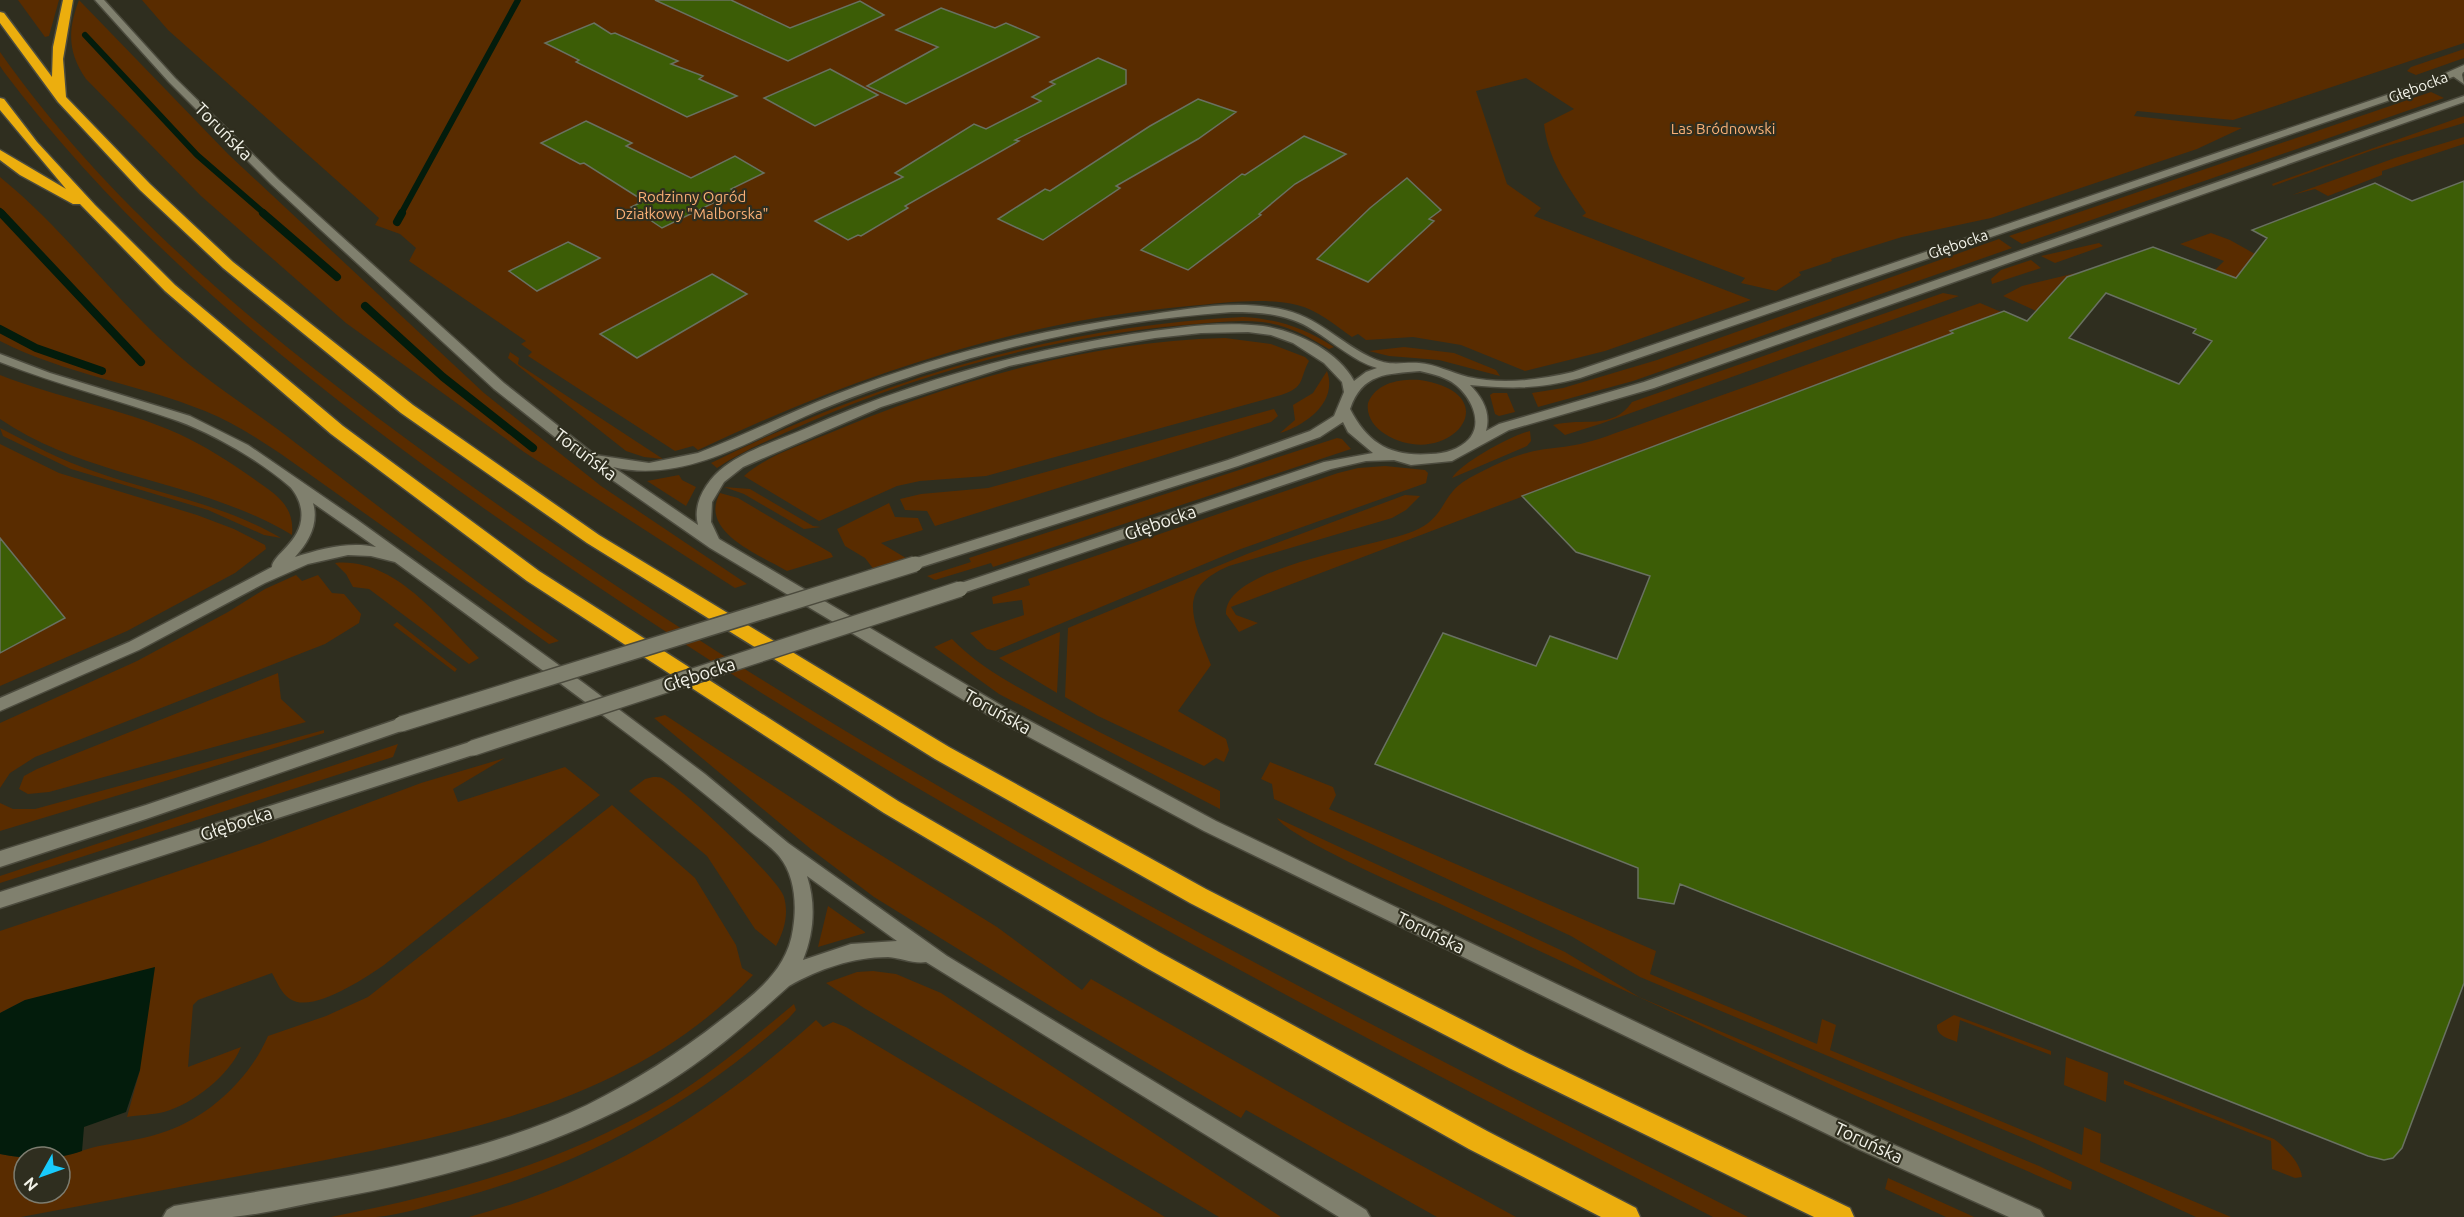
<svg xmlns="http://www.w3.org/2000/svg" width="2464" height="1217" font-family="Ubuntu,sans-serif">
  <rect width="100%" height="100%" fill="#2f2e1f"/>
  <path fill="#592c00" d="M18 0H59L49 36 45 37Z
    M79 0 228 154 484 393 601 486 747 584 735 588 524 452 346 323 201 196 86 79C67 52 68 29 79 0Z
    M142 0H2464V43L2233 120 2137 111 2134 116 2242 128 2197 149 1991 218 1902 237 1831 259 1832 261 1799 272 1801 275 1776 291 1741 283 1745 278 1582 216 1586 213C1566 184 1548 159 1544 124L1574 109 1526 78 1476 91 1507 184 1541 208 1534 216 1751 300 1605 351 1525 371 1461 345 1413 337 1366 340 1358 334 1352 337C1335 325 1318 310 1297 305 1263 297 1224 303 1189 306 1016 321 854 376 698 450L693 446 675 451 528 356 532 352 521 344 526 341 409 261 416 248 400 234 375 225 379 218 168 30Z
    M2464 49V58L2416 75 2407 71 2411 67Z
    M0 52C128 234 321 380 501 507 893 783 1321 1001 1748 1217H1713C1327 1020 941 819 582 576 371 433 158 276 4 72L0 66Z
    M2431 92 2444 98 2022 244 2009 236Z
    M2464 116V123L2373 150 2273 186 2272 184Z
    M2464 137V144L2382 171V175L2328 196 2315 189 2292 195 2395 158Z
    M0 177C63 228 110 294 170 348 210 384 255 411 297 444 384 510 469 578 559 641L549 644 281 454C257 438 232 422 205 411 138 384 65 374 0 341Z
    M2211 233 2230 240 2255 254 2216 304 2220 272 2215 270 2224 261 2180 244Z
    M1999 239 2012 248 1633 381 1538 407 1532 393 1563 388 1657 360Z
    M2099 243 2103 246 2055 263 2041 256Z
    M2031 260 2041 268 1992 284 1991 279 2001 270Z
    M2076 273 2067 277 2036 311 2003 296 2022 286Z
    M1943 293 1959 296 1600 424 1565 435 1553 425C1583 417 1612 431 1632 402Z
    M1980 303 2025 322 2001 315 1231 607 1236 615 1258 623 1239 632 1226 614C1224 566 1380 546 1414 531 1445 518 1441 497 1463 482 1483 470 1512 456 1534 451 1547 448 1561 448 1575 445 1592 442 1610 435 1627 429Z
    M1243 317C1278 319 1304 328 1334 347L1329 349C1307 336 1288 325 1262 322 1237 319 1210 323 1185 325 1052 337 919 372 798 427 771 439 742 451 717 468L711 463C879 380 1056 326 1243 317Z
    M1225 338 1271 344 1305 357 1309 361C1299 379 1306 387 1281 395L986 476 920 481 897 486 819 521 744 476C765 457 798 446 825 435 949 382 1089 341 1225 338Z
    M1404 347 1454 353 1496 370 1500 376 1439 360 1389 356 1369 351Z
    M510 352 519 358 518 364 663 459 644 457 626 451 508 358Z
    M1327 371C1338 402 1306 425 1280 433L1295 420 1293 405 1313 393Z
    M0 375C58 398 121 408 179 434 205 446 230 462 254 479 275 494 295 505 292 535 201 480 88 479 0 419Z
    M1420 380C1512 394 1448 473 1385 434 1374 427 1366 416 1368 403 1377 382 1400 379 1420 380Z
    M1493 393H1507L1515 412 1499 416 1495 414 1490 395Z
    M1274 409 1278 416 1271 422 935 526 927 511 905 510 900 499 921 494 988 488Z
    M0 428C31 444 62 461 96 472 158 494 223 504 281 538L264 535 208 510 71 469 3 436Z
    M1530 431 1531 441 1527 446 1452 478C1461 463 1512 435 1530 431Z
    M1337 438 1342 439 1351 449 993 567 991 563 935 580 927 576 971 562 969 558Z
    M0 444 59 473 197 515 234 529 265 545 266 549 235 573 127 631 0 686V653L65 618 0 538Z
    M1385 466 1425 470 1428 473 1426 483 1238 550 995 651 987 649 970 633 1024 615 1022 600 993 604 992 597 1030 585 1028 579 1338 473 1358 468Z
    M679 475 682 480 696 487 686 506 647 481Z
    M724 487 750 489 813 526 821 527 804 529 744 494Z
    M720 493 738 498 831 553 833 557 787 571C760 555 698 532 720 493Z
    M1405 495 1420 496 1406 510 1392 518 1229 566C1174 589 1194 622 1211 665L1178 711 1226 739 1229 750 1224 762 1216 758 1204 766 1098 716 1065 697 1068 628 1247 554Z
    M889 503 895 517 918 518 923 530 881 543 919 566 875 571 865 558 845 546 837 529Z
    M335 563C395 557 442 621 479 658L469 664 369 589 353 587 346 574Z
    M296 575 302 581 318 575 332 593 344 594 361 614 359 623 325 644 35 757 10 773 0 788V723L137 661 228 612 265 589Z
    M397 622 457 669 455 672 393 625Z
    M1060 632 1057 693 999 658 1057 633Z
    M952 639C977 665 1007 681 1039 699 1098 733 1159 762 1220 791V809L999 694 934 647Z
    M278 673 281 699 306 722 49 792 28 794 19 789 24 776 37 769Z
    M665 715 842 831 997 927 1082 990 1091 979 1345 1124 1516 1217H1437L1246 1110 1241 1118 1057 1010 874 897 812 850 654 718Z
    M324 730V733L0 831V803L13 809H35Z
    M398 744 393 757 0 883V876Z
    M505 758 453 789 458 802 565 767 600 795 384 965C365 978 312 1014 290 999 281 993 277 982 272 973L198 1000 193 1005 188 1067 241 1047C230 1075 193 1104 164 1112 152 1115 139 1115 127 1117L140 1070 25 1000 0 1013V931L259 844 421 783Z
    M1270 762 1333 787 1336 795 1329 809 1656 951 1650 974 1817 1044 1822 1019 1836 1025 1830 1050 2082 1155 2084 1127 2101 1134 2100 1162 2231 1217H2196L2028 1140 1640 977 1571 936 1274 799 1272 784 1261 779Z
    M653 777C655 777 661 777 662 778 682 787 778 878 784 897 789 915 784 931 776 946L755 929 707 856 629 791 645 779Z
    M612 805 695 878 736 945 742 968 753 975C632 1104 455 1135 289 1167 199 1183 110 1200 21 1217H0V1154L24 1158V1193H60V1157H51C69 1156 82 1150 99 1146 122 1142 145 1139 167 1131 210 1116 250 1078 268 1036L326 1016 368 997Z
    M1277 818 1565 952 1639 997 2039 1166 2072 1182 2071 1190C1857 1098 1646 1002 1436 902 1407 889 1290 838 1277 818Z
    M828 906 865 932V933L818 947Z
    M873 971 896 974 941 993 1281 1217H1219L864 1008 826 983 857 972Z
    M794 1004 796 1010 789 1018C692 1106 578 1167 452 1200 428 1206 401 1215 376 1217 361 1217 346 1217 331 1217 449 1194 562 1163 666 1101 712 1073 753 1038 794 1004Z
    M1954 1015 2051 1051V1055L1960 1020 1957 1042C1948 1038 1936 1036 1937 1025Z
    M816 1020 823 1027 833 1022 846 1027 1165 1217H469C604 1181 713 1112 816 1020Z
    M2066 1057 2108 1073 2106 1102 2064 1085Z
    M2124 1080 2274 1139C2285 1147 2301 1164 2302 1177L2295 1178 2272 1169 2271 1141 2124 1084Z
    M1888 1178 1972 1216 1974 1217H1946L1885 1189Z"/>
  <path fill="#031c0c" d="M155 967 140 1070 126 1112 84 1127 82 1151C55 1161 26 1159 0 1154V1013L25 1000Z"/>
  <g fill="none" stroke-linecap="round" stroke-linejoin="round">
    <path stroke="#031c0c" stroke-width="6" d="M85 35 197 155 265 214
      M0 211 3 214
      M401 214 518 0"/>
    <path stroke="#031c0c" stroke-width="8" d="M1 213 141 362
      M263 213 337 277
      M397 222 402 213
      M365 306 443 377 533 448
      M0 329 36 348 102 371"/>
  </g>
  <path fill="#3c5d06" stroke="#697161" stroke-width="1.5" fill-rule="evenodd" d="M655 0H731L790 28 860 1 884 15 788 61Z
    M941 8 995 28 1006 23 1039 37 906 104 867 86 938 47 896 30Z
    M594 23 611 34 615 33 678 61 671 64 703 76 699 79 737 96 687 117 576 62 579 60 545 43Z
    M1098 58 1126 70V84L1015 140 1019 141 905 206 908 208 861 236 858 235 848 240 815 221 903 177 895 173 974 124 986 129 1041 101 1032 97 1055 84 1050 82Z
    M830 69 878 95 815 126 764 98Z
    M1198 99 1236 112 1198 139 1116 186 1120 188 1043 240 998 219 1045 189 1050 191 1150 126Z
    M586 121 632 143 626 146 691 178 735 156 764 173 731 189 736 192 662 228 631 207 644 201 584 163 580 164 541 143Z
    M1304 136 1346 154 1295 184 1259 214 1261 215 1188 270 1141 250 1242 174 1245 175Z
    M1407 178 1441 210 1429 219 1434 221 1368 282 1317 259 1370 208Z
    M2464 181V983L2402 1148 2393 1158 2384 1160 2368 1156 1680 884 1674 904 1638 898V868L1375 764 1443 633 1536 666 1550 636 1617 659 1650 576 1576 552 1522 496 1953 333 1950 331 2004 311 2027 321 2067 277 2153 247 2236 278 2267 238 2252 230 2375 183 2412 201ZM2106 293 2196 329 2193 333 2212 341 2179 384 2069 338Z
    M568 242 600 258 537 291 509 271Z
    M712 274 747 294 637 358 600 334Z
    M0 538 65 618 0 653Z"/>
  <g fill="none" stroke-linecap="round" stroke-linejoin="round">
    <g stroke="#4c4b3e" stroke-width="3">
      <path id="street" d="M2464 68 2462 75 2464 84 2450 74Z"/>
    </g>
    <g stroke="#4c4b3e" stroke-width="3">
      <path id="secondary" d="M95 0H104L175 78 279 180 504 383 595 455 649 463 698 453C745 435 790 412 837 394 935 356 1037 330 1140 316 1182 310 1226 301 1268 307 1315 312 1332 338 1370 357 1390 367 1399 362 1419 363 1435 364 1452 373 1468 377 1503 385 1538 380 1573 372L2428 81 2464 65V72L2434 85 1580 378C1538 389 1513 389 1470 385 1483 398 1491 413 1486 431L1499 424 1644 382 2464 96V102L1654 388 1509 430 1452 461 1411 465 1394 460 1366 461 1331 469 960 594 955 593 953 589 955 585 1324 462 1373 453 1348 432 1343 422 1320 437 1238 466 915 569 908 564 910 560 1228 460 1310 431 1334 416 1344 392 1342 382 1324 363 1293 343 1271 335 1248 332 1201 333 1155 338 1095 348 1009 366 881 407 743 467 724 482 712 502 711 522 719 539 1004 707 1216 821 1872 1135 2040 1210 2044 1217H2009L1858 1149 1204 831 992 717 710 548 585 461 494 389 271 184 169 82ZM1232 312C1261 312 1289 314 1313 330 1335 343 1353 361 1377 368L1366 372 1354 381C1338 351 1296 331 1263 326 1220 321 1175 328 1132 334 1018 352 908 383 802 430 776 441 747 450 724 467 707 480 692 503 698 525L613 467C682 483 745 443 806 416 844 399 882 386 921 373 1021 341 1127 319 1232 312ZM1420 371C1428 373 1438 375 1446 379 1466 387 1486 420 1469 439 1460 449 1444 454 1431 454 1391 457 1368 444 1350 409 1362 373 1387 374 1420 371Z
        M0 354 50 373 190 416 248 445 356 519 585 684 705 774 788 843 947 956 1366 1210 1370 1217H1339L926 962C914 964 901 958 888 957 853 957 819 969 789 986 746 1025 702 1063 652 1092 552 1150 439 1179 326 1200 295 1206 263 1214 232 1217 209 1217 186 1217 163 1217L167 1210 174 1206C308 1182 463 1164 587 1105 635 1081 679 1053 721 1020 753 995 787 972 793 929 797 905 795 875 779 856 770 845 755 836 745 827 717 804 689 781 661 759 573 692 484 627 395 562L371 556 348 555 308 564 265 583 139 650 0 711V698L129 642 272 567C272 554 306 540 301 509 300 501 294 490 289 486 260 461 214 434 178 421 119 400 58 385 0 362ZM313 503 376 547C349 541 320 549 295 557 309 542 319 523 313 503ZM807 876 897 941 851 944 803 960C814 933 816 904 807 876Z
        M401 718 407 719 409 724 407 729 146 819 0 867V851L146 805Z
        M473 741 479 743 481 748 479 753 0 908V892Z"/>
    </g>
    <g stroke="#4c4b3e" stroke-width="3">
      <path id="highway" d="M63 0H73L63 59 66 97 150 184 233 262 413 405 599 535 949 747 1206 889 1525 1052 1850 1208 1854 1217H1814L1509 1068 1190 903 935 759 587 543 401 413 223 268 140 190 58 102 0 23V12L4 13 52 77 53 47Z
        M0 98 4 99 37 142 95 205 175 285 343 426 539 571 898 801 1159 952 1487 1131 1636 1208 1640 1217H1601L1469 1149 1143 966 884 813 527 581 331 434 165 291 80 204H73L20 175 0 160V150L66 189 0 110Z"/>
    </g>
    <use href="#street" fill="#80806e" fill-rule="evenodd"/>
    <use href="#secondary" fill="#80806e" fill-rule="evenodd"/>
    <use href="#highway" fill="#ecae0e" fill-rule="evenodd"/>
    <g stroke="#4c4b3e" stroke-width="18" stroke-linecap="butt">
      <path id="secondary-bridge" d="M401 724 915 564
        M473 748 960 589"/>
    </g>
    <use href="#secondary-bridge" stroke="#80806e" stroke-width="15"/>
  </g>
  <g text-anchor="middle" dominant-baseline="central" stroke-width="4.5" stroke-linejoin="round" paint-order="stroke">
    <g font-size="15" fill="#f3f3e9" stroke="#2f2e1f">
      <text transform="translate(2418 87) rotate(-21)">Głębocka</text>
      <text transform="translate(1958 244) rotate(-19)">Głębocka</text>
    </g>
    <g font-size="15" fill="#fab076" stroke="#2f2e1f">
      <text x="1723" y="128">Las Bródnowski</text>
      <text x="692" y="196">Rodzinny Ogród<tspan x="692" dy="17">Działkowy "Malborska"</tspan></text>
    </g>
    <g font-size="18" fill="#f3f3e9" stroke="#2f2e1f">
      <text transform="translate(224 131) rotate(45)">Toruńska</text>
      <text transform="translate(586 454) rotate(37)">Toruńska</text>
      <text transform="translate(1160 522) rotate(-19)">Głębocka</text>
      <text transform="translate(699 674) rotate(-18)">Głębocka</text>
      <text transform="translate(998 711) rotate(29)">Toruńska</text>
      <text transform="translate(236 823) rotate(-18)">Głębocka</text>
      <text transform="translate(1431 932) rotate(26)">Toruńska</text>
      <text transform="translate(1869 1142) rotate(25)">Toruńska</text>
    </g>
  </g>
  <g transform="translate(42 1175) rotate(230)"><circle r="28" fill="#2f2e1f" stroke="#7d7d70" stroke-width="1.5"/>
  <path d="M0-4.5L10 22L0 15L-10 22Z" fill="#18cafc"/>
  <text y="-9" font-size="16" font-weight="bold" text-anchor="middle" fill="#f3f3e9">N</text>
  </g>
</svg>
